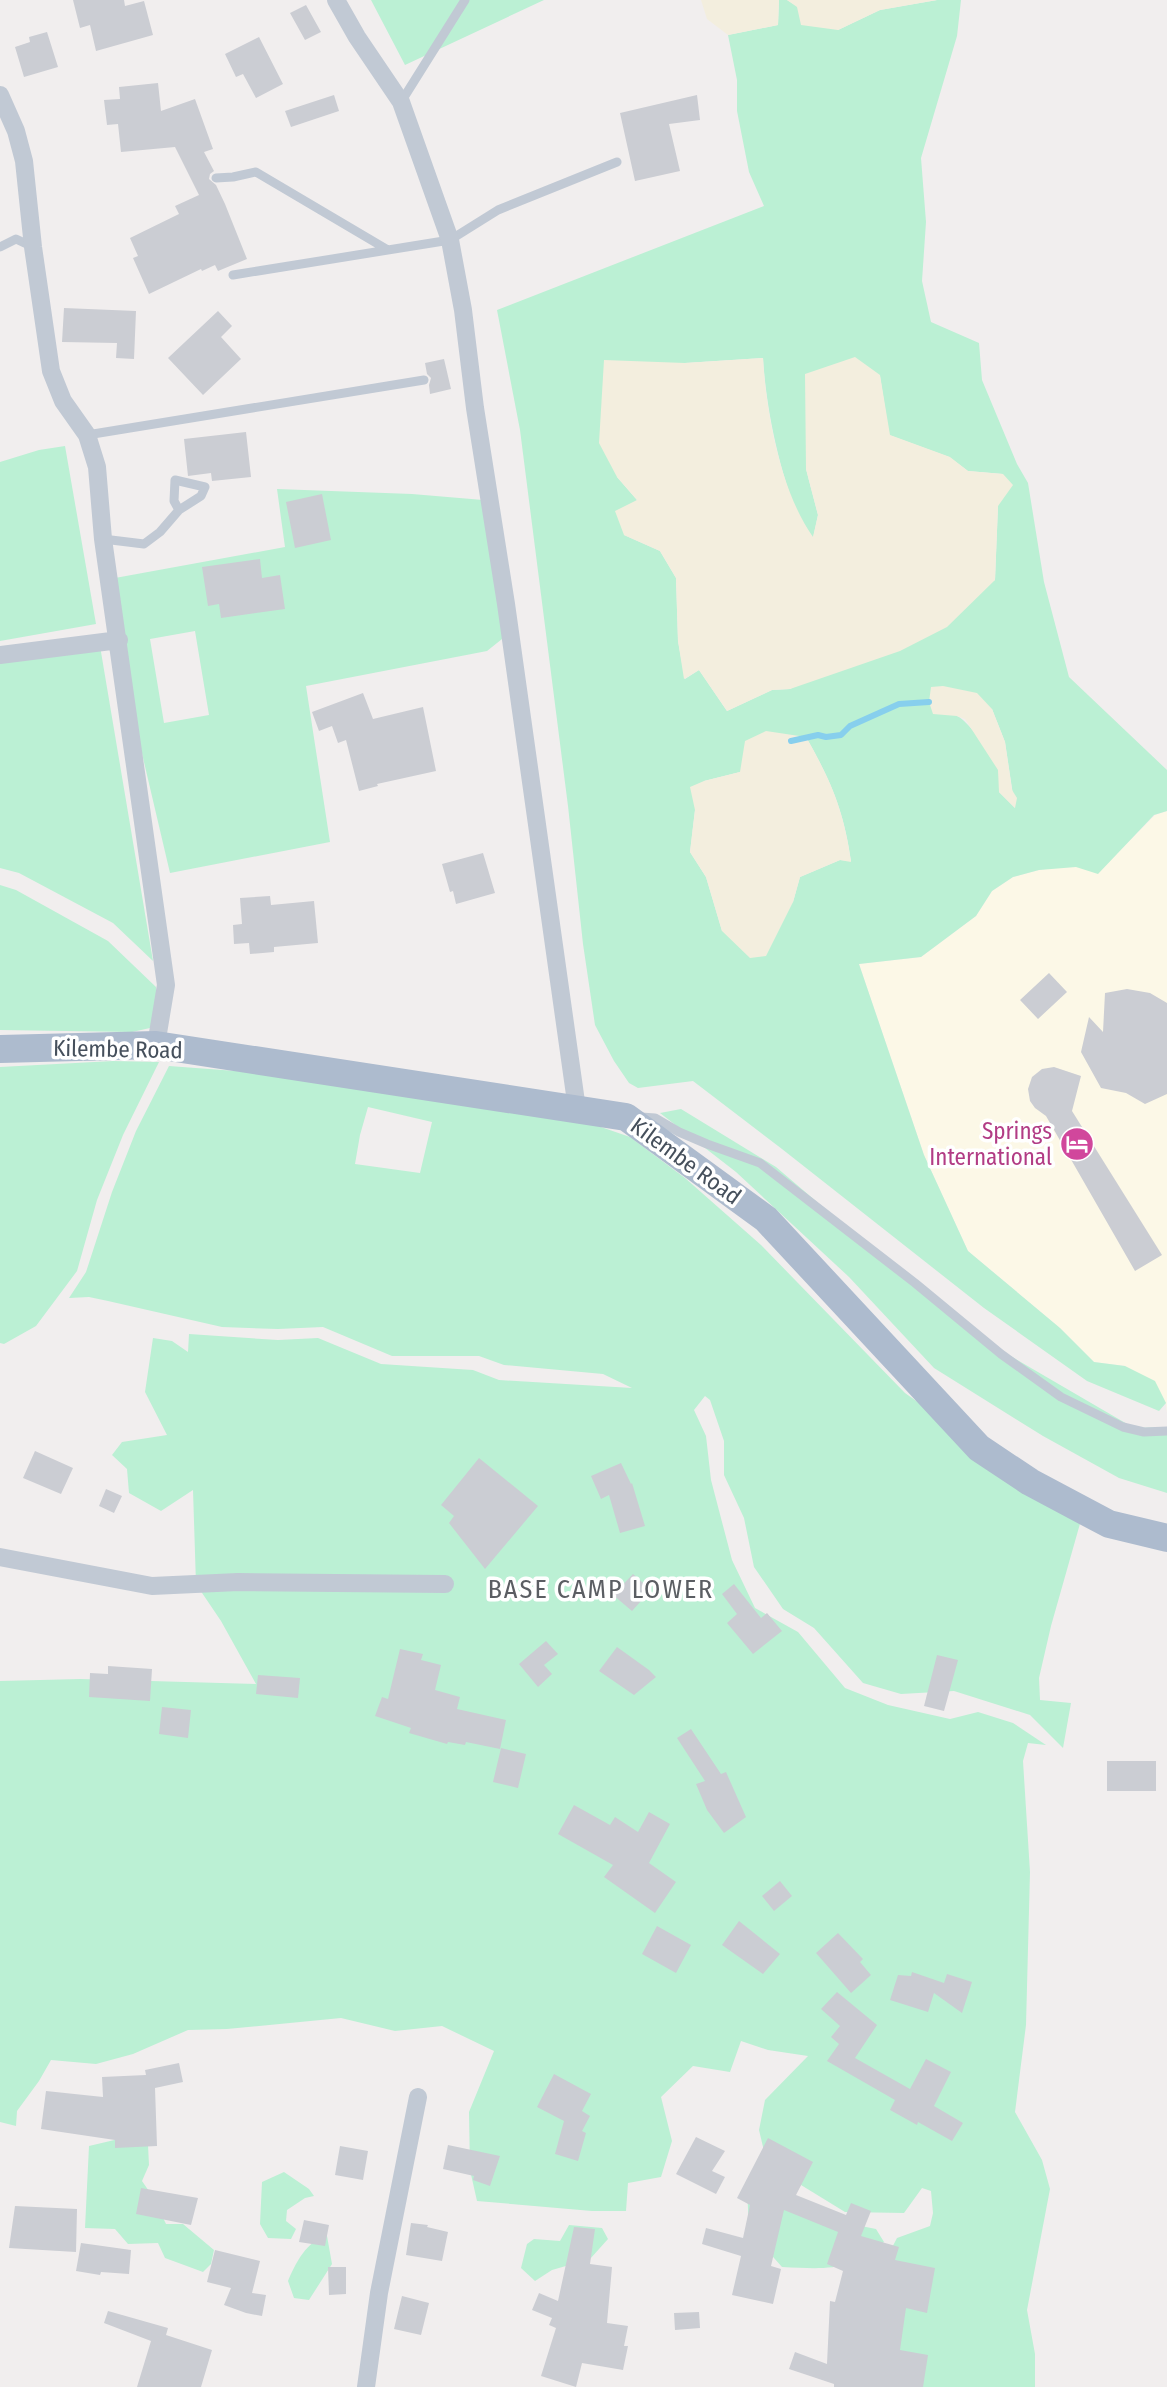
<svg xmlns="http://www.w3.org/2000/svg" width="1167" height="2387" font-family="'Fira Sans Condensed',sans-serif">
  <rect width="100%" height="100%" fill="#f1eeee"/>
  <path fill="#fcf8e7" d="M1167 811V1413L1166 1403 1125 1366 1094 1362 1060 1328 968 1251 924 1155 859 964 921 957 976 916 992 891 1013 877 1039 870 1077 865 1098 873 1155 815Z"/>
  <path fill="#bbf0d4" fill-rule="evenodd" d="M371 0H544L405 65Z
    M779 0H787L838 30 880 10 937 0H961L957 36 921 158 926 222 922 281 931 322 979 343 982 380 1017 464 1028 483 1044 582 1069 677 1167 770V811L1154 815 1098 874 1076 867 1039 870 1013 877 992 891 976 916 921 957 859 964 924 1155 968 1251 1060 1328 1094 1362 1125 1366 1155 1381 1166 1403 1159 1411 1087 1381 984 1308 782 1149 693 1081 638 1088 629 1083 614 1061 595 1025 583 944 568 806 520 430 497 310 764 206 749 172 737 111V80L728 35 778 25ZM763 358C766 407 778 465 796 511 800 520 808 530 813 538L818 515 806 469 880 376 889 435 949 457 968 471 1003 474 998 506 995 580 790 689 772 690 727 711 699 670 685 679 678 641 676 578 660 551 624 535 637 500 617 477 685 363ZM992 709 1005 742 1015 808 999 792C999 786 1000 776 998 769 994 757 968 720 957 716ZM806 737C831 781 844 811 851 861L840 860 800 877 793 902 722 931 706 877 690 852 695 810 704 781 740 772Z
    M65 446 96 624 0 641V462L39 450Z
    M277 489 412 494 495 501 511 639H502L487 651 306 686 330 842 170 873 136 728 115 578 285 547ZM195 631 209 715 164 723 150 639Z
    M100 646 153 961 113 923 19 873 0 868V662Z
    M0 885 16 890 108 941 156 987 157 1013 150 1028 132 1032 0 1030Z
    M113 1061 159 1062 123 1135 97 1200 77 1271 36 1326 4 1344 0 1343V1067Z
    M169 1066 437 1086 546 1108 630 1137 685 1178 761 1245 905 1393 967 1437 1087 1499 1051 1626 1039 1678 1040 1700 1071 1703 1063 1748 1030 1715 954 1691 901 1694 863 1683 814 1628 783 1609 754 1567 744 1518 724 1475V1441L710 1400 705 1396 694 1410 706 1436 711 1480 732 1560 755 1608 798 1632 845 1688 888 1705 950 1719 978 1712 1013 1723 1046 1745 1028 1743 1023 1761 1030 1872 1026 2025 1015 2112 1042 2160 1050 2189 1027 2310 1035 2354V2387H915L871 2288 897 2238 930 2226 933 2213 931 2191 922 2188 904 2213 845 2212 801 2185 788 2198 826 2219 876 2229 884 2242C848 2272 827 2269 782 2267L749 2230 747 2188 769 2172 759 2130 765 2100 808 2056 768 2050 741 2041 730 2072 693 2066 661 2097 672 2141 661 2177 628 2183 626 2211H592L477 2201 470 2170 469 2112 494 2051 442 2026 395 2031 341 2018 227 2029 188 2030 133 2054 96 2064 51 2060 39 2081 17 2111 16 2126 0 2122V1681L80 1679 256 1684 221 1621 196 1584 193 1490 161 1511 129 1493 127 1469 112 1455 122 1442 167 1435 145 1392 153 1338 172 1341 188 1352 189 1334 278 1340 318 1338 381 1364 473 1370 499 1380 632 1388 603 1374 504 1365 479 1356H392L323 1327 278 1329 222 1327 108 1301 89 1297 69 1298 86 1272 112 1192 136 1131ZM368 1107 432 1122 420 1173 355 1164 360 1135Z
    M681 1109 776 1167 858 1237 1002 1351 1134 1428 1167 1427V1493L1119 1478 1043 1436 934 1368 849 1277 736 1172 660 1113Z
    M127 2137 148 2145 149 2165 142 2181 153 2197 166 2224H183L214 2250 211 2264 203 2272 165 2258 158 2243 128 2244 115 2229 85 2228 89 2146Z
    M284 2172 309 2189 314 2196 305 2198 287 2210 286 2221 296 2229 291 2239 268 2238 260 2224 262 2182Z
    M569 2225 602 2228 608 2239 590 2259 552 2270 535 2281 521 2268 527 2244 534 2239 560 2241Z
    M327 2236 332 2264 309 2300 294 2298 288 2281C296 2263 306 2241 327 2236Z"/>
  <path fill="#f3eede" d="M701 0H779L778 25 728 35 707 19Z
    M787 0H937L880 10 838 30 801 25 797 7Z
    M855 357 880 375 890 435 950 457 968 471 1003 474 1013 485 998 506 995 580 947 627 900 651 790 689 772 690 727 711 699 670 684 679 678 641 676 578 660 551 624 535 615 511 637 500 617 477 599 443 604 360 685 363 763 358C766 413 781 492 813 537L818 515 806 469 805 374Z
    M943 686 977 693 992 709 1005 742 1012 790 1017 798 1015 808 999 792 998 770 965 719 957 716 933 714 929 702 931 687Z
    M766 731 806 737C831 781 844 811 851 862L840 860 800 877 793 902 766 956 750 958 722 931 706 877 690 852 695 810 690 787 704 781 740 772 745 741Z"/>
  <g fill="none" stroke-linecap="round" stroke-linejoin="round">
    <path stroke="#87cfed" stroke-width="6" d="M791 741 818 735 826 737 841 735 850 726 899 704 929 702"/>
  </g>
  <path fill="#cbcdd3" d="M73 0H124L125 6 144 1 153 35 96 51 90 25 80 28Z
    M306 5 321 32 305 40 290 13Z
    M47 32 58 67 24 77 15 47 30 42 29 37Z
    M259 37 283 84 256 98 243 74 236 77 225 54Z
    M158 83 161 111 195 99 213 149 204 152 214 171 210 174 209 179 216 185 225 204 247 259 218 271 215 265 202 271 201 269 149 294 133 258 138 256 130 238 179 214 175 206 199 195 175 147 121 152 118 124 107 125 104 100 120 99 119 87Z
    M334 95 339 111 291 127 285 111Z
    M697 95 700 120 669 124 680 171 635 181 620 113Z
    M64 308 136 311 134 359 116 358 117 343 62 342Z
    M218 311 232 326 221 337 241 359 203 395 168 358Z
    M444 359 451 389 430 394 429 385 431 378 427 374 425 363Z
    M246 432 251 477 212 481 211 473 188 476 184 439Z
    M322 494 331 540 295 548 286 502Z
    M260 559 262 578 280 575 285 609 221 618 219 604 208 606 202 567Z
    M363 693 373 719 423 707 436 771 377 784 378 786 359 791 346 740 338 743 332 726 319 731 312 712Z
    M483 853 495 893 456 904 453 891 450 892 442 864Z
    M270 896 271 905 314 901 318 943 274 947V952L250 954 249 943 234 944 233 925 242 924 240 898Z
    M1049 973 1067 992 1038 1019 1020 1000Z
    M1127 989 1150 993 1167 1003V1094L1145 1104 1126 1093 1101 1088 1081 1052 1089 1017 1103 1032 1105 993Z
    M1054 1067 1081 1076 1072 1111 1162 1255 1135 1271 1046 1116 1035 1108 1030 1101 1028 1089 1032 1077 1042 1069Z
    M35 1451 73 1468 61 1494 23 1478Z
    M479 1458 538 1506 485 1569 449 1523 454 1516 441 1505Z
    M621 1463 631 1484 632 1483 645 1526 620 1533 609 1495 601 1499 591 1476Z
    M106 1489 122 1496 114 1513 99 1506Z
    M633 1574 651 1590 632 1611 613 1595Z
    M734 1584 761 1618 767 1613 782 1631 753 1654 727 1623 737 1614 722 1594Z
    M546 1641 558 1654 544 1665 552 1674 538 1687 519 1664Z
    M617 1647 649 1670 656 1677 634 1695 599 1671Z
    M400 1649 423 1654 421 1660 441 1665 435 1690 460 1697 457 1709 506 1720 500 1749 466 1742 465 1745 448 1742 447 1744 409 1733 411 1728 375 1716 382 1697 388 1699Z
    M937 1655 958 1660 944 1711 924 1706Z
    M108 1666 152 1669 150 1701 89 1697 90 1673 108 1674Z
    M258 1675 300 1678 298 1698 256 1694Z
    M162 1707 191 1710 188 1738 159 1734Z
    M691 1729 721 1774 726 1772 746 1817 724 1833 707 1810 696 1784 705 1781 677 1738Z
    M501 1748 526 1754 518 1788 493 1782Z
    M1107 1761H1156V1791H1107Z
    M574 1805 610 1825 615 1817 638 1832 649 1812 670 1824 649 1863 676 1882 655 1913 604 1877 613 1865 558 1834Z
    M780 1881 792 1896 774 1911 762 1896Z
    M739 1921 780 1954 763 1974 722 1945Z
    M657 1926 691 1945 676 1973 642 1954Z
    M838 1933 863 1959 860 1962 871 1975 851 1993 816 1953Z
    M912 1972 944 1983 947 1974 972 1982 962 2013 934 1993 928 2012 890 2000 898 1975 911 1976Z
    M837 1992 877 2025 855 2058 910 2089 926 2059 951 2072 934 2106 963 2123 952 2141 918 2122 917 2125 890 2110 895 2100 827 2061 839 2044 831 2037 840 2026 821 2009Z
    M179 2063 183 2082 155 2088 157 2146 115 2148V2140L41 2129 46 2091 103 2097 102 2077 146 2075 145 2070Z
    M554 2074 591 2094 582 2111 590 2116 582 2131 586 2133 578 2161 555 2154 564 2121 537 2107Z
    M696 2137 725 2151 712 2171 725 2177 716 2194 676 2174Z
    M768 2138 813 2162 796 2195 846 2215 851 2203 871 2211 861 2236 899 2247 895 2260 935 2268 927 2313 906 2308 900 2350 928 2355 923 2387H834V2384L789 2369 795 2352 827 2364 830 2301 835 2302 843 2271 827 2264 838 2232 784 2210 771 2266 781 2269 773 2304 732 2295 741 2256 702 2244 706 2228 743 2238 750 2205 737 2198Z
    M448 2145 500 2156 490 2186 473 2180 474 2176 443 2169Z
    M340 2146 368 2151 363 2180 335 2175Z
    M141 2188 198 2198 191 2225 136 2214Z
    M15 2206 77 2209 76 2252 9 2248Z
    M304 2220 329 2225 325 2246 299 2242Z
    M411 2223 428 2225 427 2227 448 2232 442 2261 406 2255Z
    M574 2227 595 2229 590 2264 612 2267 607 2323 628 2326 624 2346H628L623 2370 582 2363 576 2387 541 2376 556 2328 549 2325 552 2318 532 2310 539 2293 558 2301Z
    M81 2243 131 2250 129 2274 101 2272 100 2275 76 2271Z
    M215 2250 260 2261 252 2293 266 2295 262 2316 246 2313 224 2305 231 2288 207 2282Z
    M328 2267H346V2294L329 2295Z
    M402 2296 429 2303 421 2335 394 2329Z
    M108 2311 168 2328 166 2335 212 2350 201 2387H137L151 2341 104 2323Z
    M699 2312 700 2328 675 2330 674 2313Z"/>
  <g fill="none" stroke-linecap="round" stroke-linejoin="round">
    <path stroke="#c1c9d4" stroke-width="9" d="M401 102 465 0
      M216 178 233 177 256 172 388 250
      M0 247 16 239 33 247
      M233 275 450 240 498 210 617 162
      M87 435 424 380
      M103 539 144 544 160 532 179 510 174 501 175 480 205 487 201 496 179 510
      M641 1117 655 1118 679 1132 707 1144 760 1163 915 1283 1001 1354 1061 1397 1123 1427 1144 1432 1167 1431"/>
    <path stroke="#c1c9d4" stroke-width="18" d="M336 0 357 37 401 102 450 240 463 310 475 408 506 604 577 1109
      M0 95 16 131 24 161 33 247 51 371 63 401 87 435 97 467 103 539 166 985 156 1045
      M0 655 119 640
      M0 1557 152 1586 238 1582 445 1584
      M366 2387 379 2293 418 2097"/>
    <path stroke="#adbbce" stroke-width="28" d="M0 1049 156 1045 626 1117 766 1219 979 1448 1030 1482 1109 1524 1167 1538"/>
  </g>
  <defs>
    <g id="hotel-disc" transform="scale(1.75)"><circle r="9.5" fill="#d1479c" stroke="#fff"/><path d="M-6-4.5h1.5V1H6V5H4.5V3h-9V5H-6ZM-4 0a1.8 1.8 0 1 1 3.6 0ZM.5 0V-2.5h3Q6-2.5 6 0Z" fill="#fff"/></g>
  </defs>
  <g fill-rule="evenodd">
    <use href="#hotel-disc" x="1077" y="1144"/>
  </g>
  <g text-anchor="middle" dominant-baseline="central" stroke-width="7" stroke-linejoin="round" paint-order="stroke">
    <g font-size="23" fill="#46505c" stroke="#fff">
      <text transform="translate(118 1049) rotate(1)">Kilembe Road</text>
      <text transform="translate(686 1161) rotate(36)">Kilembe Road</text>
    </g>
    <g font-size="23" fill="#b23c85" stroke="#fff" text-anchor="end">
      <text x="1052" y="1131">Springs<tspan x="1052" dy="26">International</tspan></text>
    </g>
    <g font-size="26" letter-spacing="2" fill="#5b5e63" stroke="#fff">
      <text x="601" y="1589">BASE CAMP LOWER</text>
    </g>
  </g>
</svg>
